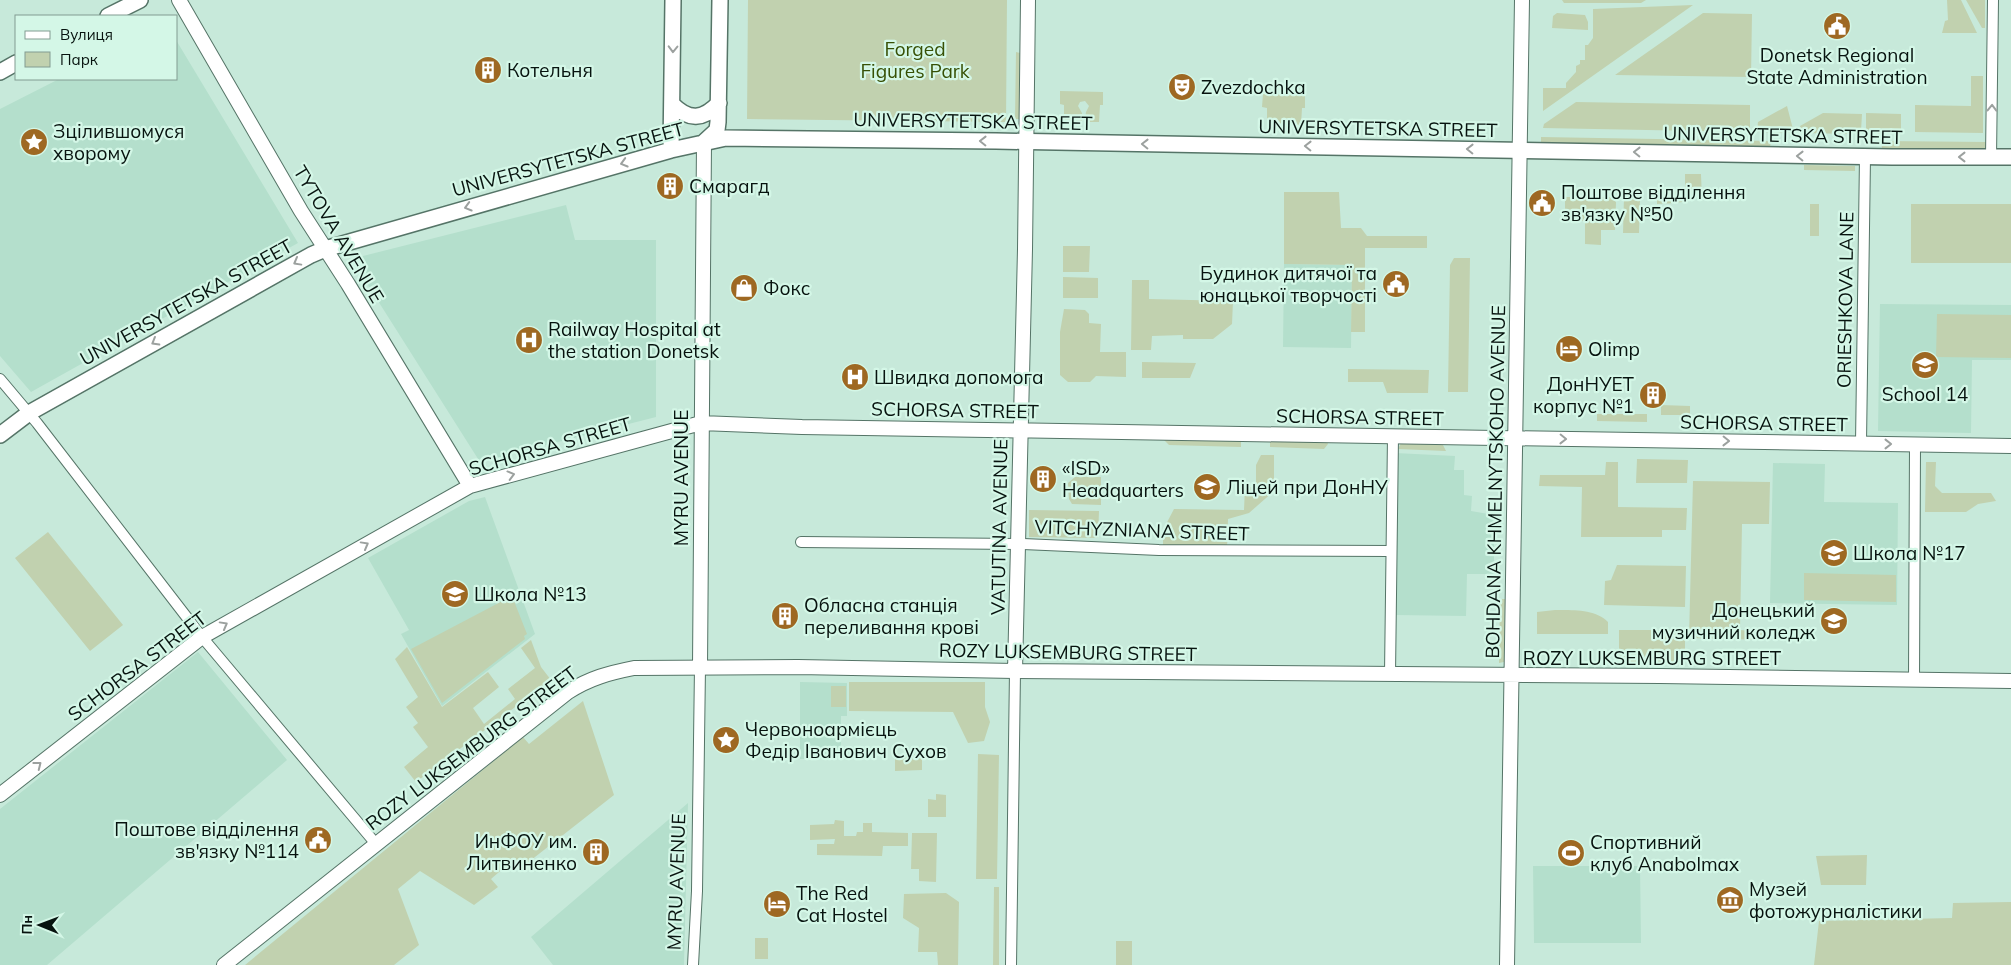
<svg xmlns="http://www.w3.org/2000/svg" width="2011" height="965" font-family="Mulish,sans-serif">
  <rect width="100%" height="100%" fill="#c7e9da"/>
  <path fill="#b4dfcc" d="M176 40 298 243 31 392 0 356V109L59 79H176Z
    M566 205 575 240H656V417L480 462 354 263 355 258Z
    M1284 264 1352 265 1351 348 1283 347Z
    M1880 304 2011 305V360H1972L1971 433 1878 431Z
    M1395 453 1455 456 1454 470H1464V495L1472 496 1471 511 1494 515V574H1467L1466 616 1396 615Z
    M1773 463 1825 464 1824 502 1898 503 1897 605 1770 603Z
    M485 497 535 634 442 706 401 634 409 630 368 558 469 501Z
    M198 652 287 760 47 965H0V809Z
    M800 682 847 683V716H841V748L832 759H800Z
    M688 803 684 965H553L531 937Z
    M1533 866H1640L1641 943H1534Z"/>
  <path fill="#c1d1af" d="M748 0H1007L1006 122 747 119Z
    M1562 0H1646L1641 3H1564Z
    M1947 0H1961L1977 33H1942L1945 21 1948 20Z
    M1966 0H1985V28H1982Z
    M1693 5 1543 111V88H1566V83L1576 72V66L1580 64V60H1585V45H1588L1593 38V9Z
    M1557 13 1585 15 1588 22V30L1552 28 1553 16Z
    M1703 13 1752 14 1751 77 1615 75Z
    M1016 52 1020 53 1019 119H1015Z
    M1971 76H1983V133L1915 132V105L1971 106Z
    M1060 91 1103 92V105H1100L1099 122H1085L1086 112 1089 106 1085 101 1080 102 1078 106 1082 113V122L1064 121V105L1060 104Z
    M1263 94 1305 95V108H1302L1301 125 1267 124V108L1262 107Z
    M1576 102 1750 105V132L1543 128 1544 124Z
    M1787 106 1794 133 1757 132 1758 122Z
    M1823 113 1862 114 1861 131H1851V134L1802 133 1800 126Z
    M1866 113 1901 114V134H1878V131H1866Z
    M1541 137 1771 141 1770 147 1541 143Z
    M1881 141 1988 142V149L1882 148Z
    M1804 165 1855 166V171L1804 170Z
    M1685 174H1701C1701 179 1702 186 1701 191 1698 204 1668 203 1657 204V192L1685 191Z
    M1284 192H1339L1341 228H1361L1367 236H1427V248H1365V332H1351L1352 265 1284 264Z
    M1565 197H1610L1616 202 1615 230H1601V245L1585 244V221L1565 220Z
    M1624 197H1640L1639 233H1623Z
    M1810 204H1819V236H1810Z
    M1911 204H2011V263H1911Z
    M1063 246H1090L1089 272H1063Z
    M1454 258H1470L1468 392H1448L1450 265Z
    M1063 277 1098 278V298H1063Z
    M1132 280H1149V299L1233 301 1232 324 1213 339H1183V335L1152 336 1151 350H1131Z
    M1064 309 1085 310 1089 314V323L1101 324 1100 352H1126V377L1096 376 1090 382H1068L1060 375V332Z
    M1937 314 2011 315V358L1936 357Z
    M1142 362 1196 363 1190 378H1142Z
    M1348 369 1429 370 1428 393H1387L1383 382H1348Z
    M1661 405 1690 406V415H1661Z
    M1597 414H1647V422L1597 421Z
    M1161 437 1241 439V447L1169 445Z
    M1270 440 1327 441 1328 444 1324 449 1270 447Z
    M1401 443H1442L1446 451 1398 449Z
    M1261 455H1274V491L1249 513 1228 519 1227 548H1163V530L1174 509 1244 510 1245 487H1256V465Z
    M1637 459 1688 460 1687 483H1636Z
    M1606 462H1618V507L1687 508 1686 530H1662V537H1581L1582 487 1539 486 1540 475H1605Z
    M1926 462H1936L1935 486 1942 493H1991L1996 501 1978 504 1966 512H1925Z
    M1075 477H1101V505L1072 504 1069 499 1068 483Z
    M1693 481 1770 482 1769 524H1742L1740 630 1764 632 1767 634V640L1689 638Z
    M1029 510 1099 511 1098 538 1029 537Z
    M48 532 123 625 90 651 15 558Z
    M1617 565 1686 566 1685 607 1604 605 1605 581 1611 580Z
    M1804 573 1896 575V602L1804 600Z
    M512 596 527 634 524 636 525 639 442 703 411 649Z
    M1500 599H1505L1504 662 1499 663Z
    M1555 610C1572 610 1596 609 1608 622V634H1537V612Z
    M1619 630H1685V662H1619Z
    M531 640 541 667 551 680 416 782 404 767 428 747 413 727 418 723 406 707 418 697 395 659 407 647 442 707 488 672 499 687 473 708 484 724 515 699 508 689 535 668 521 648Z
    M849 682H985V707L990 722 984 741 968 743 953 712 849 711Z
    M831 686H846V707H831Z
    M583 701 614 795 521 868 513 860 491 879 498 887 474 905 420 871 398 889 419 945 394 965H245L523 737 529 744Z
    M922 754V770L895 771V755Z
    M978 754 999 755 997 879H976Z
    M936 794 946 795V817H928V799L936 800Z
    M835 820 844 821V836H856L857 832H863V823H872V832L908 833V846H883L882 856 817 855V844H834L835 839 810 840V825L834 824Z
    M912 833H937L936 882 919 881V869H911Z
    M1867 855 1866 885H1821L1816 856Z
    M994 887H999V965H993Z
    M946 893 959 902 958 965H938L937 952H918L919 928 903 918 904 894Z
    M2011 902V965H1814L1819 921 1952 918 1953 903Z
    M755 938H768V959H755Z
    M1116 941H1132V965H1116Z"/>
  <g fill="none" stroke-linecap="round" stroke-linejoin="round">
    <g stroke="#557467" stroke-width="12">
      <path id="street" d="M1991 157 1993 0
        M0 379 37 423 202 637 376 844
        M1861 443 1865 157
        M801 542 1023 544 1159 550 1391 551
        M1390 674 1393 436
        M1914 681 1915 444
        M693 965 697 891 700 667
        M1011 965 1015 671"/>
    </g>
    <g stroke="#557467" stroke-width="16">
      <path id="secondary" d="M179 0 301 211 348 284 470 486
        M700 667 704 142
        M1015 671 1025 249 1028 0
        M0 795 202 637 470 486 701 423 802 427 2011 446
        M224 965 568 692C590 678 609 673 634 668L798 667 1015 671 1660 676 2011 681
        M1507 965 1522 0"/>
    </g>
    <g stroke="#557467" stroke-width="18">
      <path id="primary" d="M108 16 140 0
        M0 72 16 63
        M672 104C689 121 703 120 719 103
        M704 142 717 130 718 122 720 0
        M671 150 673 0
        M0 435 29 413 311 255 325 249 671 150 726 138 996 141 1892 157H2011"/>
    </g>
    <use href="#street" stroke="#fff" stroke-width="10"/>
    <use href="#secondary" stroke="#fff" stroke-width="14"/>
    <use href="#primary" stroke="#fff" stroke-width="15"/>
  </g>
  <defs><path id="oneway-chevron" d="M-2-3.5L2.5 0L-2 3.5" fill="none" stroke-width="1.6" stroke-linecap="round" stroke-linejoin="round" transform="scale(1.25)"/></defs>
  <g stroke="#9ca19f">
    <use href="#oneway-chevron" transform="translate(673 49) rotate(91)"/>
    <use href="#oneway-chevron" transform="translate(1992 108) rotate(-89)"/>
    <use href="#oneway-chevron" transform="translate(983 141) rotate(-179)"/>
    <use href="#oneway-chevron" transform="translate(1145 144) rotate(-179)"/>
    <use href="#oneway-chevron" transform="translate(1308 146) rotate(-179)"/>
    <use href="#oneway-chevron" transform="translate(1470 149) rotate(-179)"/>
    <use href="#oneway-chevron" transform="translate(1637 152) rotate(-179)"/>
    <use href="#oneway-chevron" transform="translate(1800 156) rotate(-179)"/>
    <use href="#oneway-chevron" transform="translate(1962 157) rotate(180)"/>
    <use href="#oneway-chevron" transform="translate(624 163) rotate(164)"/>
    <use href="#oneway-chevron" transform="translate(468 207) rotate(164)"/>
    <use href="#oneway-chevron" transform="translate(297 262) rotate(151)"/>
    <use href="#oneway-chevron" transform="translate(155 342) rotate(150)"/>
    <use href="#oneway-chevron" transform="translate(1563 439) rotate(1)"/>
    <use href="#oneway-chevron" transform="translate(1726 441) rotate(1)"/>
    <use href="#oneway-chevron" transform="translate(1888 444)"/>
    <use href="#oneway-chevron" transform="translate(511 475) rotate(-15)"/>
    <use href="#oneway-chevron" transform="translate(365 545) rotate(-29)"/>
    <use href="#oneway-chevron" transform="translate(224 625) rotate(-29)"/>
    <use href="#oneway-chevron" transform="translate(38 765) rotate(-38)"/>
  </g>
  <defs>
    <g id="civic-disc" transform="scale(1.4375)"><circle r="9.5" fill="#9e6822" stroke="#d4f7e7"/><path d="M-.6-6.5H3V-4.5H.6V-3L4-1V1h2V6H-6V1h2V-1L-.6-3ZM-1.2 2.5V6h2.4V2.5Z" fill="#fff"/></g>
    <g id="building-disc" transform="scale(1.4375)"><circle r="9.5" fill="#9e6822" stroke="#d4f7e7"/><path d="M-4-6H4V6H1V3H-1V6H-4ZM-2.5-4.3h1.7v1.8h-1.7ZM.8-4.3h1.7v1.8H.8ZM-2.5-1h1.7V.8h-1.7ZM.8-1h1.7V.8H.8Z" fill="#fff"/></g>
    <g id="theatre-disc" transform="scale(1.4375)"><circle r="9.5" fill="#9e6822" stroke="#d4f7e7"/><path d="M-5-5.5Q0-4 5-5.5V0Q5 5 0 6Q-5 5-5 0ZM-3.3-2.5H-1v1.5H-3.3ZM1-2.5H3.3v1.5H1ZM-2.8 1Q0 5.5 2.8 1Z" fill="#fff"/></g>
    <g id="sight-disc" transform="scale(1.4375)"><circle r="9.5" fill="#9e6822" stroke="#d4f7e7"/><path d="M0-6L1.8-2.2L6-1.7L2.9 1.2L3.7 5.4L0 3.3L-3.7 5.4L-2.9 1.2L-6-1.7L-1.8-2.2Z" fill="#fff"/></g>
    <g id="shop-disc" transform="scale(1.4375)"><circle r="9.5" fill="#9e6822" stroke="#d4f7e7"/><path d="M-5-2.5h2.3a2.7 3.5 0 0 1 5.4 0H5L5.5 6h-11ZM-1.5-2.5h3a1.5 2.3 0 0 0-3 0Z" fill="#fff"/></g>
    <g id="hospital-disc" transform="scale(1.4375)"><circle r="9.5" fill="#9e6822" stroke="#d4f7e7"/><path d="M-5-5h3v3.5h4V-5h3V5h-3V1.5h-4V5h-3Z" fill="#fff"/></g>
    <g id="hotel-disc" transform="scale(1.4375)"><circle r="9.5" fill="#9e6822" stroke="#d4f7e7"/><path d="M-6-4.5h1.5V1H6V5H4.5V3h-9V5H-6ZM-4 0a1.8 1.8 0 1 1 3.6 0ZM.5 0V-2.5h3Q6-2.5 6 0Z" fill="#fff"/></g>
    <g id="school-disc" transform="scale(1.4375)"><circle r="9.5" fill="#9e6822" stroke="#d4f7e7"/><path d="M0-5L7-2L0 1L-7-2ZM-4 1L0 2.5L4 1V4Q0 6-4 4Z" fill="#fff"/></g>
    <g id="university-disc" transform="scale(1.4375)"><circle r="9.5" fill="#9e6822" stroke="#d4f7e7"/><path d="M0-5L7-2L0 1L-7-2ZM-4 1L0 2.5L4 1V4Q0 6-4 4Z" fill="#fff"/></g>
    <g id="stadium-disc" transform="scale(1.4375)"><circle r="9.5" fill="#9e6822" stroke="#d4f7e7"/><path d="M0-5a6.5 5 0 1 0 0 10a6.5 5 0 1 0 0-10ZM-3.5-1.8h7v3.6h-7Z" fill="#fff"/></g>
    <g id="museum-disc" transform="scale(1.4375)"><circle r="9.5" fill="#9e6822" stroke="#d4f7e7"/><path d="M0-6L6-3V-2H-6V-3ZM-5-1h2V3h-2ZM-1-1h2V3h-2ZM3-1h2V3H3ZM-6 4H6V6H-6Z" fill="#fff"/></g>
  </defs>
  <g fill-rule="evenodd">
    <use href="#civic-disc" x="1837" y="26"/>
    <use href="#building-disc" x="488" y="70"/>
    <use href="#theatre-disc" x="1182" y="87"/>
    <use href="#sight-disc" x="34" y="142"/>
    <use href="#building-disc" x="670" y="186"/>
    <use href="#civic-disc" x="1542" y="203"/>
    <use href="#civic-disc" x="1396" y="284"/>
    <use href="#shop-disc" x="744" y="288"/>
    <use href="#hospital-disc" x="529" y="340"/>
    <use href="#hotel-disc" x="1569" y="349"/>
    <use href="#school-disc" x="1925" y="365"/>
    <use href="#hospital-disc" x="855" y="377"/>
    <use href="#building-disc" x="1653" y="395"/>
    <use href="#building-disc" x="1043" y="479"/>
    <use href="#school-disc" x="1207" y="487"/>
    <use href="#school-disc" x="1834" y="553"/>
    <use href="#school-disc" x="455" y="594"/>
    <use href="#building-disc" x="785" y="616"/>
    <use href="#university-disc" x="1834" y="621"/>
    <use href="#sight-disc" x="726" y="740"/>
    <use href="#civic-disc" x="318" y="840"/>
    <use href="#building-disc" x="596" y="852"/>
    <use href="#stadium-disc" x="1571" y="853"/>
    <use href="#museum-disc" x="1730" y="900"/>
    <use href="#hotel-disc" x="777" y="904"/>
  </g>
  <g text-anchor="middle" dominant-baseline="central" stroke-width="4.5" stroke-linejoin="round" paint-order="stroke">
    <g font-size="19" fill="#375005" stroke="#d4f7e7">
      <text x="915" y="49">Forged<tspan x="915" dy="22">Figures Park</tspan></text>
    </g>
    <g font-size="19" fill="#07130f" stroke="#d4f7e7" text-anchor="start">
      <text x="1837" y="55" text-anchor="middle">Donetsk Regional<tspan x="1837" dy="22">State Administration</tspan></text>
      <text x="507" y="70">Котельня</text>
      <text x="1201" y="87">Zvezdochka</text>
      <text x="53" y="131">Зцілившомуся<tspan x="53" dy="22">хворому</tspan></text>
      <text x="689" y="186">Смарагд</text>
      <text x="1561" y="192">Поштове відділення<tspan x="1561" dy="22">зв'язку №50</tspan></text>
      <text x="1377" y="273" text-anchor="end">Будинок дитячої та<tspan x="1377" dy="22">юнацької творчості</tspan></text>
      <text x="763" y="288">Фокс</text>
      <text x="548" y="329">Railway Hospital at<tspan x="548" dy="22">the station Donetsk</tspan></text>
      <text x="1588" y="349">Olіmp</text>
      <text x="874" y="377">Швидка допомога</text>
      <text x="1634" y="384" text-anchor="end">ДонНУЕТ<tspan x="1634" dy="22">корпус №1</tspan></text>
      <text x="1925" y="394" text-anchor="middle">School 14</text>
      <text x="1062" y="468">«ISD»<tspan x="1062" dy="22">Headquarters</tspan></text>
      <text x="1226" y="487">Ліцей при ДонНУ</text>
      <text x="1853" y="553">Школа №17</text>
      <text x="474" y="594">Школа №13</text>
      <text x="804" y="605">Обласна станція<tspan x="804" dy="22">переливання крові</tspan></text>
      <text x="1815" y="610" text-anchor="end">Донецький<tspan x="1815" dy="22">музичний коледж</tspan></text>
      <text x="745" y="729">Червоноармієць<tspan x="745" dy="22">Федір Іванович Сухов</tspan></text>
      <text x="299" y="829" text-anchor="end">Поштове відділення<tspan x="299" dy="22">зв'язку №114</tspan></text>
      <text x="577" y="841" text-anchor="end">ИнФОУ им.<tspan x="577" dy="22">Литвиненко</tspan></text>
      <text x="1590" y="842">Спортивний<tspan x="1590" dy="22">клуб Anabolmax</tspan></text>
      <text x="1749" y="889">Музей<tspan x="1749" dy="22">фотожурналістики</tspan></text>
      <text x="796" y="893">The Red<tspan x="796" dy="22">Cat Hostel</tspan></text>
    </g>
    <g font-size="19" fill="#07130f" stroke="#d4f7e7">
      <text transform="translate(973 121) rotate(1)">UNIVERSYTETSKA STREET</text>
      <text transform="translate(1378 128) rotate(1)">UNIVERSYTETSKA STREET</text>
      <text transform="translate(1783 135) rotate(1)">UNIVERSYTETSKA STREET</text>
      <text transform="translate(568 159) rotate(-15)">UNIVERSYTETSKA STREET</text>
      <text transform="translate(339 234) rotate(59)">TYTOVA AVENUE</text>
      <text transform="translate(1845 300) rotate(-89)">ORIESHKOVA LANE</text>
      <text transform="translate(186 302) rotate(-29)">UNIVERSYTETSKA STREET</text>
      <text transform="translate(955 410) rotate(1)">SCHORSA STREET</text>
      <text transform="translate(1360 417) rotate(1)">SCHORSA STREET</text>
      <text transform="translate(1764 423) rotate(1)">SCHORSA STREET</text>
      <text transform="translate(550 446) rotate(-16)">SCHORSA STREET</text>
      <text transform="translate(681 478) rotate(-90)">MYRU AVENUE</text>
      <text transform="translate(1495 482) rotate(-89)">BOHDANA KHMELNYTSKOHO AVENUE</text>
      <text transform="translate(999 527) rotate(-89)">VATUTINA AVENUE</text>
      <text transform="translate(1142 530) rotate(2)">VITCHYZNIANA STREET</text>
      <text transform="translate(1068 652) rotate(1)">ROZY LUKSEMBURG STREET</text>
      <text x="1652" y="658">ROZY LUKSEMBURG STREET</text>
      <text transform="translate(137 666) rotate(-37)">SCHORSA STREET</text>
      <text transform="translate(471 748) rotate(-37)">ROZY LUKSEMBURG STREET</text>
      <text transform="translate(676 882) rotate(-88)">MYRU AVENUE</text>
    </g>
  </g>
  <rect x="15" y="15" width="162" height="65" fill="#d4f7e7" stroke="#829c91"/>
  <rect x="25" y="31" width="25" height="8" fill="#ffffff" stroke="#829c91"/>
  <text x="60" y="40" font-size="15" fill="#07130f">Вулиця</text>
  <rect x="25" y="52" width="25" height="15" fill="#c1d1af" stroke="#829c91"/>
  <text x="60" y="65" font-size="15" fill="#07130f">Парк</text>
  <g transform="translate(40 925) rotate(271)" stroke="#d4f7e7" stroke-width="4" paint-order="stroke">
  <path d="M0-4L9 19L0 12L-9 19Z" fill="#07130f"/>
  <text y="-8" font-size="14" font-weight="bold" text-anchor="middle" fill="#07130f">Пн</text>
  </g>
</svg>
